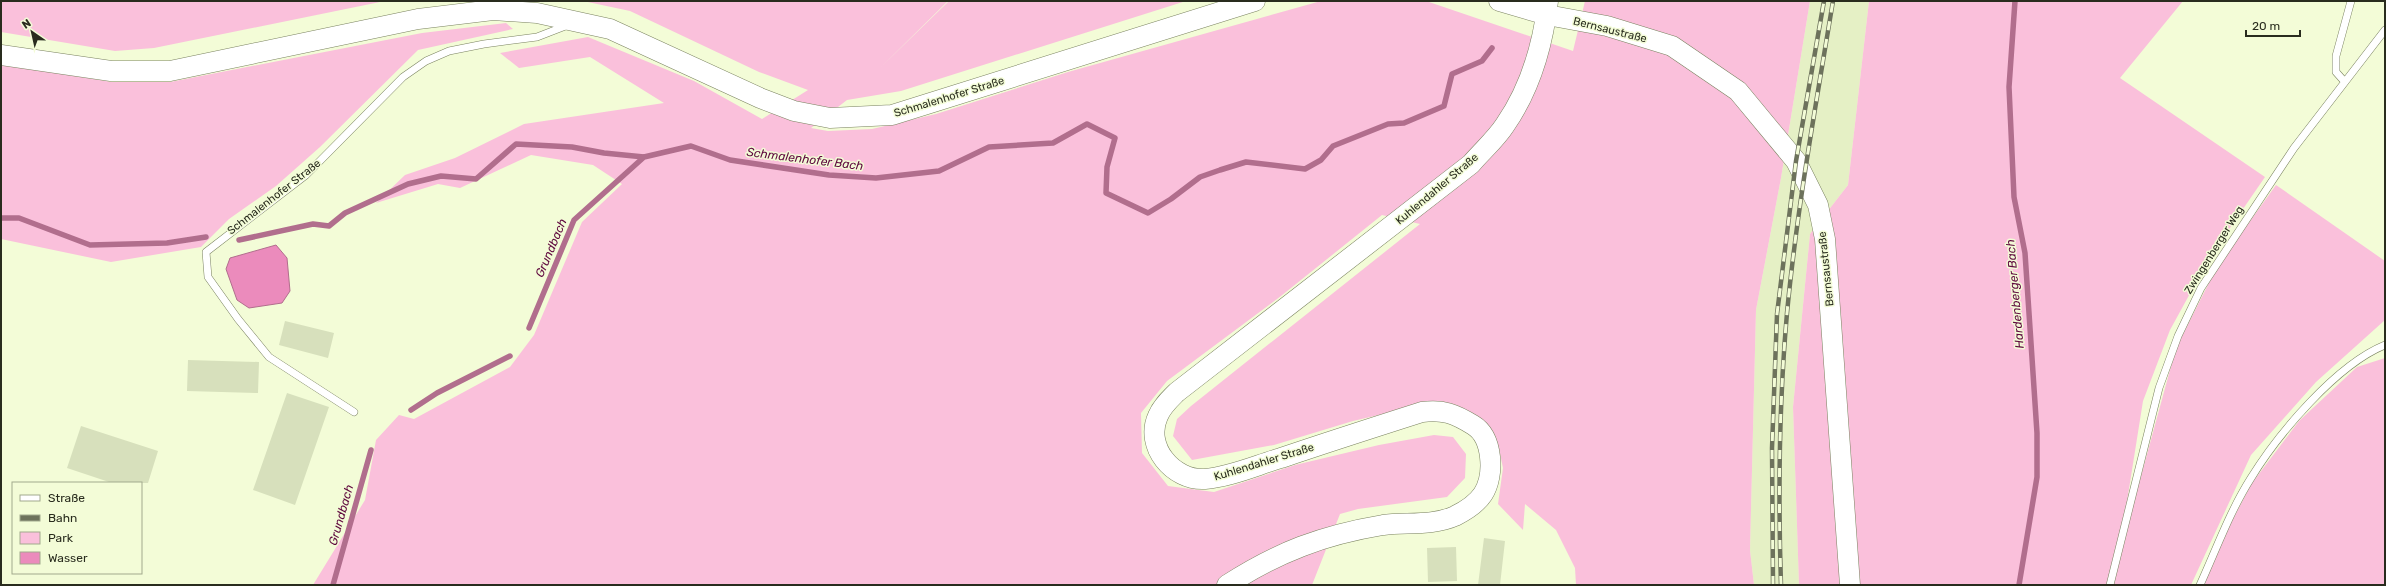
<svg xmlns="http://www.w3.org/2000/svg" width="2386" height="586" font-family="Rubik,sans-serif">
  <rect width="100%" height="100%" fill="#f3fcd7"/>
  <path fill="#e5f0c5" d="M1810 1H1869L1848 185 1810 234 1793 407 1799 585H1754L1750 550 1756 310 1781 178Z"/>
  <path fill="#fac0db" d="M1 1H385L154 48 115 51 1 32Z
    M583 1H948L879 69 949 1H1186L901 91 847 100 811 128 828 131 872 129 936 114 1068 72 1321 1 1429 2 1573 51 1585 1H1810L1781 178 1756 310 1750 550 1754 585H1576L1575 568 1556 530 1525 504 1523 530 1498 504 1503 468 1499 449 1491 433 1484 422 1456 405 1439 401 1353 421 1274 445 1192 460 1173 436 1177 419 1191 406 1420 224 1382 215 1281 296 1167 381 1141 413 1142 453 1168 486 1214 492 1295 465 1379 445 1434 435 1453 437 1466 454 1465 478 1447 497 1358 509 1340 514 1312 585H313L365 500 376 440 399 415 414 419 510 367 534 335 582 222 622 184 593 165 531 155 460 188 438 184 376 203 405 175 455 158 524 124 664 103 590 57 519 68 500 53 588 37 694 81 762 119 808 90 759 72 630 11Z
    M1869 1H2183L2120 78 2265 177 2210 257 2170 330 2143 401 2117 564 2176 348 2217 267 2276 185 2385 261V320L2316 382 2251 455 2191 585H1799L1793 407 1810 234 1848 185Z
    M506 23 513 29 418 50 320 147 276 186 229 219 201 247 111 262 1 239V64L112 82H170L422 33Z
    M2385 358V585H2198L2252 483 2299 421 2357 367Z"/>
  <path fill="#eb8bbc" stroke="#b16e8d" d="M276 245 287 258 290 291 282 303 249 308 237 300 226 269 230 258Z"/>
  <g fill="none" stroke-linecap="round" stroke-linejoin="round">
    <path stroke="#b16e8d" stroke-width="5.5" d="M2015 1 2009 87 2014 197 2025 253 2037 433V477L2019 585
      M1 218H19L90 245 167 243 206 237
      M239 240 313 224 329 226 345 213 408 184 441 176 476 179 516 144 572 147 604 153 644 157 691 146 730 160 829 175 876 178 939 171 989 147 1053 143 1087 124 1115 138 1107 167 1106 193 1148 213 1171 199 1200 177 1220 170 1246 162 1305 169 1321 160 1333 146 1388 124 1404 123 1444 106 1452 74 1482 61 1492 48
      M529 328 574 220 644 157
      M411 410 437 393 510 356
      M333 585 371 450"/>
  </g>
  <path fill="#d7e0bc" d="M285 321 334 333 328 358 279 345Z
    M188 360 259 362 258 393 187 391Z
    M287 393 329 407 295 505 253 490Z
    M81 426 158 451 148 483H112L67 468Z
    M1484 538 1505 541 1500 585H1478Z
    M1456 547 1457 581 1428 582 1427 548Z"/>
  <g fill="none" stroke-linecap="round" stroke-linejoin="round">
    <g stroke="#7a8260" stroke-width="8">
      <path id="service" d="M2344 81 2336 72V56L2351 1
        M354 412 269 357 238 319 208 277 206 252 306 175 403 77 426 61 449 51 484 44 537 37 568 25
        M2110 585 2159 388 2178 336 2201 288 2294 148 2385 30
        M2200 585C2216 550 2230 511 2251 478 2278 434 2336 365 2385 345"/>
    </g>
    <g stroke="#7a8260" stroke-width="21">
      <path id="secondary" d="M1499 1 1547 15 1607 26 1672 46 1738 91 1796 161 1818 205 1825 239 1850 585
        M1 55 111 71H170L418 19 493 10 537 13 610 29 760 98 794 111 830 118 892 115 1255 1
        M1227 585C1278 552 1323 535 1383 525 1406 522 1433 526 1455 516 1465 511 1477 503 1483 494 1495 475 1493 437 1473 425 1455 414 1443 409 1422 412 1375 427 1328 442 1281 458 1257 465 1230 477 1205 479 1173 481 1144 446 1158 416 1162 406 1170 399 1177 392L1471 164C1482 151 1496 139 1505 125 1530 89 1543 44 1548 1"/>
    </g>
    <use href="#service" stroke="#fff" stroke-width="7"/>
    <use href="#secondary" stroke="#fff" stroke-width="20"/>
    <g stroke="#6d725c" stroke-width="4.5">
      <path id="rail" d="M1773 585 1772 448 1777 314 1796 161 1824 1
        M1781 585C1778 494 1779 403 1787 313 1797 208 1816 104 1833 1"/>
    </g>
    <use href="#rail" stroke="#f3fcd7" stroke-width="3" stroke-dasharray="9" stroke-linecap="butt"/>
  </g>
  <g text-anchor="middle" dominant-baseline="central" stroke-width="3" stroke-linejoin="round" paint-order="stroke">
    <g font-size="11" fill="#292c1e" stroke="#f3fcd7">
      <text transform="translate(1610 30) rotate(14)">Bernsaustraße</text>
      <text transform="translate(949 97) rotate(-17)">Schmalenhofer Straße</text>
      <text transform="translate(1437 189) rotate(-40)">Kuhlendahler Straße</text>
      <text transform="translate(274 197) rotate(-38)">Schmalenhofer Straße</text>
      <text transform="translate(2214 250) rotate(-58)">Zwingenberger Weg</text>
      <text transform="translate(1826 269) rotate(-96)">Bernsaustraße</text>
      <text transform="translate(1264 462) rotate(-17)">Kuhlendahler Straße</text>
    </g>
    <g font-size="12" font-style="italic" fill="#5e073d" stroke="#f3fcd7">
      <text transform="translate(805 159) rotate(7)">Schmalenhofer Bach</text>
      <text transform="translate(551 248) rotate(-67)">Grundbach</text>
      <text transform="translate(2015 294) rotate(-95)">Hardenberger Bach</text>
      <text transform="translate(341 515) rotate(-74)">Grundbach</text>
    </g>
  </g>
  <rect width="2386" height="586" fill="none" stroke="#292c1e" stroke-width="4"/>
  <rect x="12" y="482" width="130" height="92" fill="#f3fcd7" stroke="#a2a98d"/>
  <rect x="20" y="495" width="20" height="6" fill="#ffffff" stroke="#a2a98d"/>
  <text x="48" y="502" font-size="12" fill="#292c1e">Straße</text>
  <rect x="20" y="515" width="20" height="6" fill="#6d725c" stroke="#a2a98d"/>
  <text x="48" y="522" font-size="12" fill="#292c1e">Bahn</text>
  <rect x="20" y="532" width="20" height="12" fill="#fac0db" stroke="#a2a98d"/>
  <text x="48" y="542" font-size="12" fill="#292c1e">Park</text>
  <rect x="20" y="552" width="20" height="12" fill="#eb8bbc" stroke="#a2a98d"/>
  <text x="48" y="562" font-size="12" fill="#292c1e">Wasser</text>
  <g transform="translate(32 32) rotate(326)" stroke="#f3fcd7" stroke-width="3" paint-order="stroke">
  <path d="M0-3L7 15L0 10L-7 15Z" fill="#292c1e"/>
  <text y="-6" font-size="11" font-weight="bold" text-anchor="middle" fill="#292c1e">N</text>
  </g>
  <path d="M2246 30v6h54v-6" fill="none" stroke="#292c1e" stroke-width="2"/>
  <text x="2252" y="30" font-size="12" fill="#292c1e" stroke="#f3fcd7" stroke-width="3" paint-order="stroke">20 m</text>
</svg>
